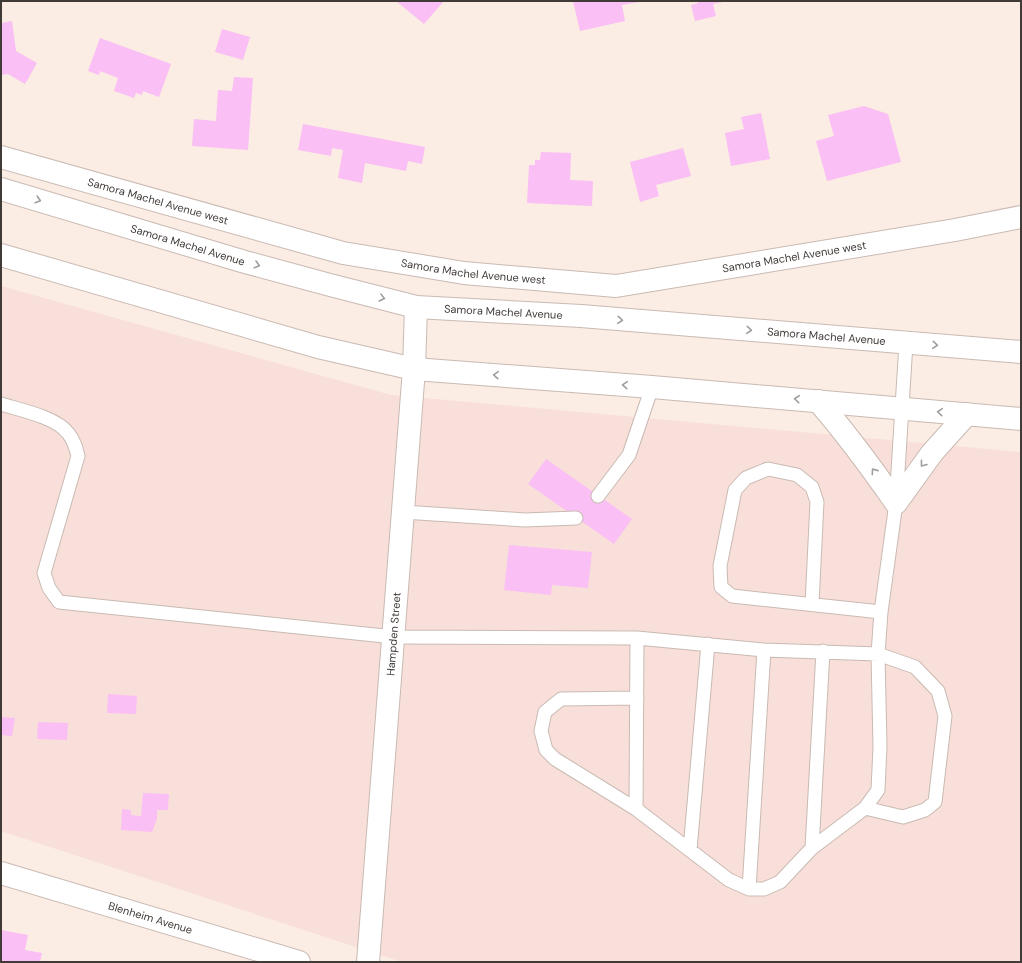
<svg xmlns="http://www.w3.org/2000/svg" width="1022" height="963" font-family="'DM Sans',sans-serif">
  <rect width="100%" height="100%" fill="#fbece4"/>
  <path fill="#f9dfd9" d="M1 286 391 395 1021 452V962H402L1 831Z"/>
  <path fill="#fabff4" d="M396 1H444L424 24Z
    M573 1H640V2L622 5 625 21 580 31Z
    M698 1H723V2L713 4 716 16 695 21 691 5 698 3Z
    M12 21 16 51 37 63 25 84 8 74 1 75V23Z
    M222 29 250 37 243 60 215 52Z
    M100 38 171 64 159 97 143 91 142 95 136 93 134 98 114 91 118 78 100 71 99 75 88 71Z
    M234 77 253 78 248 150 192 146 194 119 216 121 218 90 232 91Z
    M864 106 888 114 901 162 827 181 816 141 834 136 828 115Z
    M761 113 770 159 731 166 725 133 744 129 741 117Z
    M303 124 425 147 422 164 408 161 406 171 365 163 362 183 338 178 343 150 332 148 331 156 298 150Z
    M683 148 691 176 656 185 659 196 640 202 630 162Z
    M541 152 571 153 570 180 593 181 592 206 527 203 529 165H535V160H540Z
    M546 459 632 519 614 544 528 484Z
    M509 545 592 552 588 588 552 585 551 595 504 590Z
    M108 694 137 696 136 714 107 713Z
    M1 717 15 718 12 736 1 735Z
    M38 722 68 723 67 740 37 739Z
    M143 793 169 794 168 810H157V819L152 832 121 830 122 809 131 810V815L141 816Z
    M1 930 28 935 25 950 42 953 40 962H1Z"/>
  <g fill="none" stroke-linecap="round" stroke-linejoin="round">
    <g stroke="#c9bab3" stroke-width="15">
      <path id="lane" d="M1 404C20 410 56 417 68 433 74 440 76 448 78 456L44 573 49 588 59 602 394 637 637 638 764 650 878 654 881 612 896 503 906 343
        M598 496 629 455 652 387
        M403 512 525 520 576 518
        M812 604 817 502 812 487 797 475 768 469 746 478 735 490 720 566 721 587 732 596 881 612
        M637 638 636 809 729 880 749 889H764L780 882 812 848 865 808 878 790 880 747 878 654 915 667 938 691 945 716 935 802 925 810 903 817 865 808
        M636 809 555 759 546 750 541 731 545 712 561 699 637 698
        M812 848 823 651
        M690 850 708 644
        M749 889 764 650"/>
    </g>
    <g stroke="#c9bab3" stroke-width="24">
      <g id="street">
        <path id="s1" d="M1 157 343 253 464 273 616 286 955 230 1021 217"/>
        <path id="s2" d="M1 873 299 962"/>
        <path id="s3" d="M368 962 414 369 416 307"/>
      </g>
    </g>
    <g stroke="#c9bab3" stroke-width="24">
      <g id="highway">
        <path id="s4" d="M1 189 245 262 330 285 416 307 581 316 1021 352"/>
        <path d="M1 255 318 347 414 369 652 387 1021 419"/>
        <path d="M818 401C846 433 871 467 896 503L932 453 967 414"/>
      </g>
    </g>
    <use href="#lane" stroke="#fff" stroke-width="13"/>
    <use href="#street" stroke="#fff" stroke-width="22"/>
    <use href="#highway" stroke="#fff" stroke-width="22"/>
  </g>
  <defs><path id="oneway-chevron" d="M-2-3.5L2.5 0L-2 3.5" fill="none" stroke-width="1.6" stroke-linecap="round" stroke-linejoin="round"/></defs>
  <g stroke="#a09d9c">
    <use href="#oneway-chevron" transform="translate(38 200) rotate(17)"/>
    <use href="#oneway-chevron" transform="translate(257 265) rotate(15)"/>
    <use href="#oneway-chevron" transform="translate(382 298) rotate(14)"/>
    <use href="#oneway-chevron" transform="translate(620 320) rotate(5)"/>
    <use href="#oneway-chevron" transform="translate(749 330) rotate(5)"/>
    <use href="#oneway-chevron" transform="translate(935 345) rotate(5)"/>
    <use href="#oneway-chevron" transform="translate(496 375) rotate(-176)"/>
    <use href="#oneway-chevron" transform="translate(625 385) rotate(-176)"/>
    <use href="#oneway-chevron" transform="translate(797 399) rotate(-175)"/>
    <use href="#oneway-chevron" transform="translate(940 412) rotate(-175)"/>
    <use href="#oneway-chevron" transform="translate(923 464) rotate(128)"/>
    <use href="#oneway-chevron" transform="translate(874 471) rotate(-125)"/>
  </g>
  <g text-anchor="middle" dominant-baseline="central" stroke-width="3.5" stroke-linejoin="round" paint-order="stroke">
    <g font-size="11" fill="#413b38" stroke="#fbece4">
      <text stroke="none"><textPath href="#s1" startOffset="163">Samora Machel Avenue west</textPath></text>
      <text stroke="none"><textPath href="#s4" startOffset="195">Samora Machel Avenue</textPath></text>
      <text stroke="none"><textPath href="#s1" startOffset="811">Samora Machel Avenue west</textPath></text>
      <text stroke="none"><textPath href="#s1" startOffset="487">Samora Machel Avenue west</textPath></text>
      <text stroke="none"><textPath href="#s4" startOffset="519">Samora Machel Avenue</textPath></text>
      <text stroke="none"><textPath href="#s4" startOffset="843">Samora Machel Avenue</textPath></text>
      <text stroke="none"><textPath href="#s3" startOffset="329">Hampden Street</textPath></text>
      <text stroke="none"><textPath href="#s2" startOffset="156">Blenheim Avenue</textPath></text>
    </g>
  </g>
  <rect width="1022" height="963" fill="none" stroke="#413b38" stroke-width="4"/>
</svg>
